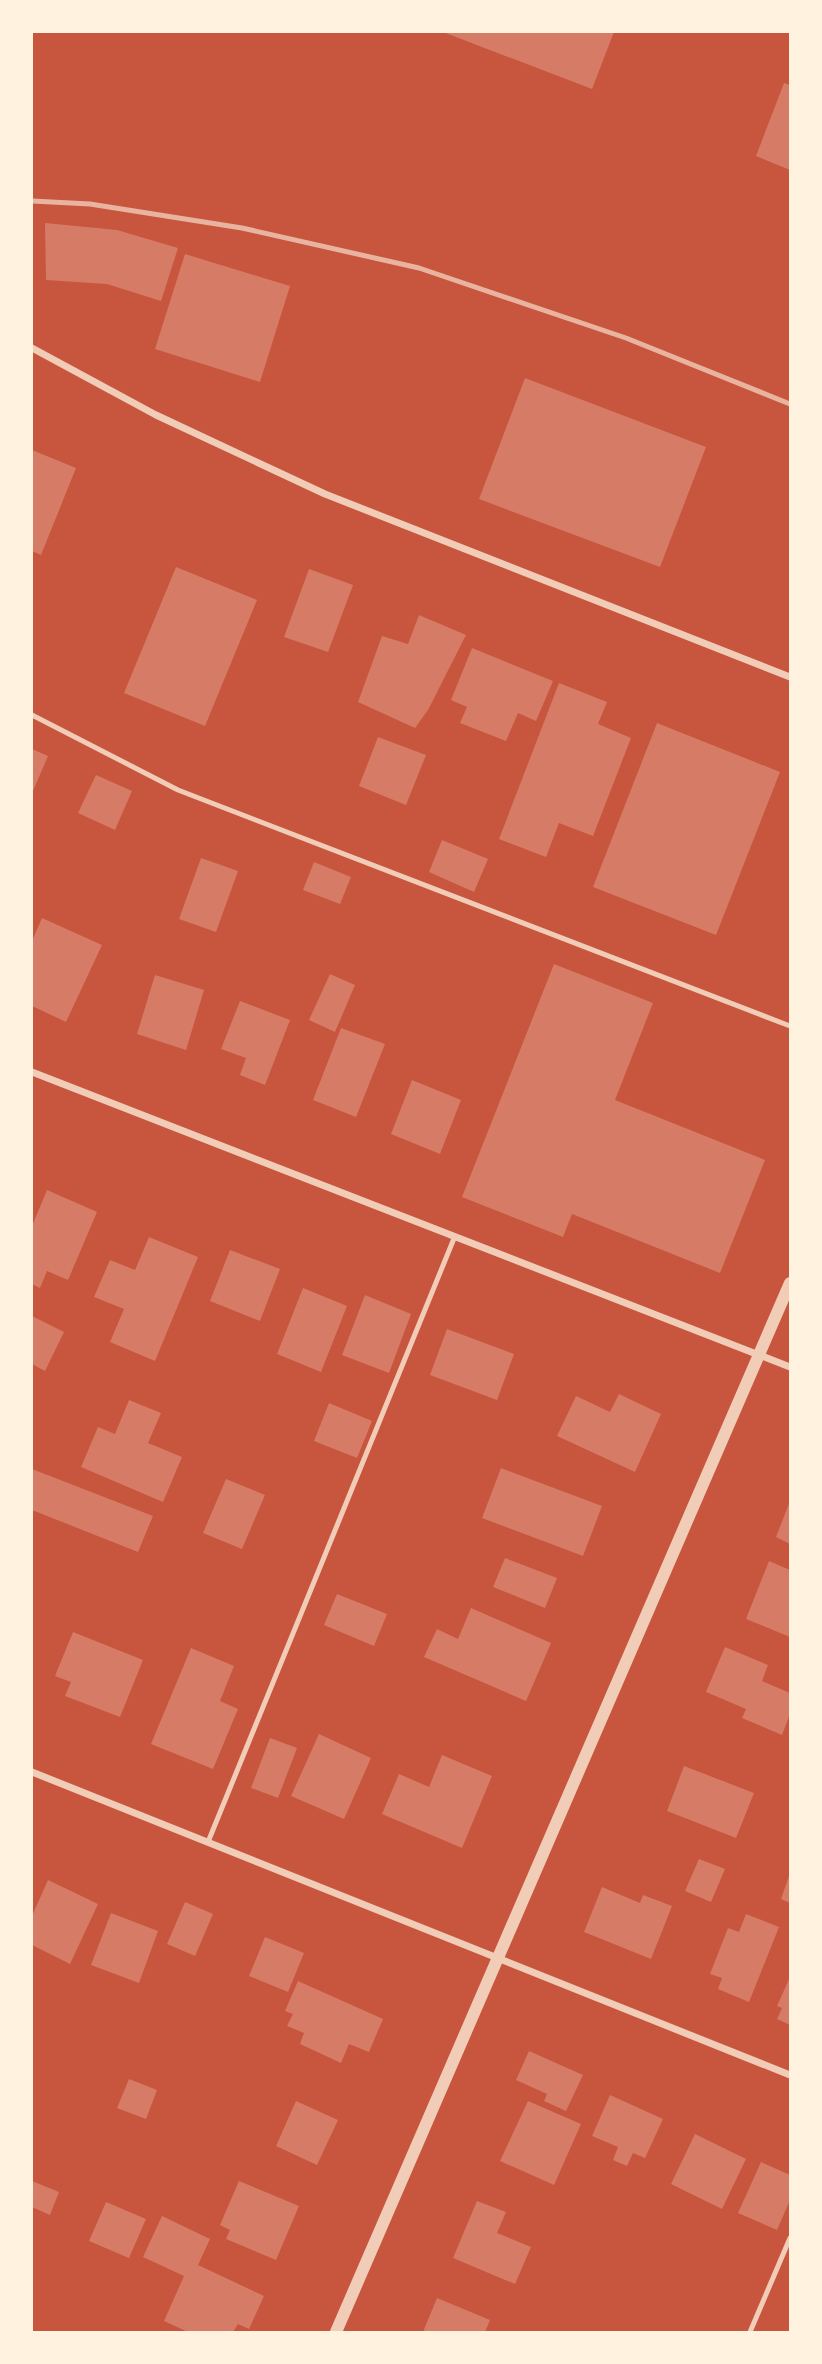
<svg xmlns="http://www.w3.org/2000/svg" width="822" height="2364" font-family="Mulish,sans-serif">
  <rect width="100%" height="100%" fill="#c8553d"/>
  <path fill="#d67c66" d="M443 32H614L592 89Z
    M784 83 790 85V170L756 156Z
    M45 223 117 230 178 248 161 301 107 284 46 280Z
    M185 254 290 286 260 382 155 349Z
    M525 378 706 447 660 567 479 499Z
    M32 450 76 468 41 555 32 551Z
    M176 567 257 600 205 726 124 693Z
    M309 569 353 585 328 652 284 637Z
    M419 615 466 635 428 710 415 728 358 702 382 636 408 644Z
    M472 648 553 681 536 721 518 713 506 741 460 723 467 707 451 700Z
    M559 683 607 702 598 724 631 738 593 836 559 823 546 857 499 839Z
    M657 723 780 772 716 935 593 887Z
    M378 737 426 755 406 805 359 786Z
    M32 749 48 756 33 791 32 790Z
    M96 775 132 791 115 830 78 813Z
    M442 840 488 859 474 892 429 872Z
    M201 858 238 871 216 932 179 919Z
    M314 862 351 877 340 904 303 890Z
    M42 918 102 945 66 1022 32 1006V941Z
    M554 964 653 1003 615 1100 765 1160 720 1273 572 1214 563 1237 462 1197Z
    M330 974 355 985 335 1032 309 1020Z
    M155 975 204 990 186 1050 137 1034Z
    M240 1001 290 1020 265 1085 240 1075 246 1058 221 1049Z
    M341 1028 385 1044 356 1117 313 1100Z
    M412 1080 461 1100 440 1154 391 1134Z
    M47 1190 97 1212 68 1280 47 1271 40 1288 32 1284V1226Z
    M149 1237 198 1257 155 1361 110 1342 124 1309 94 1297 110 1260 135 1270Z
    M230 1250 280 1269 260 1321 210 1301Z
    M303 1288 347 1306 321 1372 277 1354Z
    M365 1295 411 1314 389 1373 342 1355Z
    M32 1316 64 1332 45 1371 32 1364Z
    M447 1329 514 1354 497 1400 430 1375Z
    M619 1394 661 1414 635 1472 557 1436 576 1396 610 1412Z
    M129 1400 161 1413 148 1443 182 1457 163 1502 81 1467 98 1427 115 1434Z
    M329 1403 372 1421 357 1458 314 1441Z
    M501 1468 602 1506 583 1556 482 1518Z
    M32 1469 153 1516 138 1552 32 1510Z
    M226 1479 265 1495 242 1549 203 1533Z
    M790 1501V1544L776 1537Z
    M505 1558 557 1578 545 1608 493 1587Z
    M769 1561 790 1570V1637L746 1619Z
    M337 1594 387 1614 374 1646 324 1625Z
    M471 1608 551 1643 526 1701 424 1657 437 1629 458 1639Z
    M73 1632 143 1660 120 1717 65 1696 71 1682 55 1676Z
    M725 1647 768 1665 762 1681 790 1693V1714L782 1735 742 1718 746 1709 706 1692Z
    M191 1648 234 1666 220 1701 238 1709 213 1769 151 1744Z
    M319 1734 371 1758 344 1819 291 1796Z
    M270 1738 297 1748 278 1798 251 1788Z
    M442 1755 492 1776 462 1848 382 1814 399 1774 429 1787Z
    M684 1766 754 1793 736 1838 667 1811Z
    M699 1859 725 1869 711 1902 685 1891Z
    M790 1873V1903L781 1899Z
    M48 1880 98 1904 70 1964 32 1945V1916Z
    M602 1887 640 1903 643 1895 672 1906 651 1959 584 1932Z
    M185 1902 213 1914 195 1956 167 1944Z
    M111 1913 158 1931 139 1983 91 1965Z
    M746 1914 779 1927 749 2002 718 1989 722 1978 710 1974 728 1928 739 1932Z
    M265 1937 304 1953 288 1992 249 1976Z
    M790 1977V2025L777 2019 782 2008 777 2006Z
    M298 1981 383 2019 369 2052 349 2044 341 2063 300 2044 304 2033 287 2026 293 2014 285 2011Z
    M529 2051 583 2075 566 2111 544 2101 547 2094 516 2080Z
    M129 2079 157 2090 146 2119 117 2108Z
    M610 2095 663 2119 645 2158 633 2153 627 2166 613 2160 618 2147 592 2136Z
    M296 2101 338 2120 317 2165 276 2146Z
    M528 2101 581 2124 554 2185 500 2161Z
    M695 2134 746 2159 722 2209 671 2184Z
    M761 2162 790 2175V2200L777 2230 738 2213Z
    M32 2181 59 2192 50 2215 32 2207Z
    M239 2181 299 2206 276 2260 226 2239 230 2230 220 2225Z
    M477 2201 506 2212 497 2233 531 2247 515 2284 453 2258Z
    M106 2202 146 2219 129 2258 89 2241Z
    M162 2216 210 2239 198 2265 264 2296 249 2329 238 2324 233 2332H188L164 2321 184 2276 143 2257Z
    M437 2298 490 2320 485 2332H423Z"/>
  <g fill="none" stroke-linecap="round" stroke-linejoin="round">
    <path stroke="#f1ccb7" stroke-width="5" d="M32 715 178 790 790 1026
      M208 1842 455 1236
      M750 2332 790 2238"/>
    <path stroke="#f1ccb7" stroke-width="7" d="M32 348 156 415 325 494 790 677
      M32 1072 790 1367
      M32 1772 790 2075"/>
    <path stroke="#f1ccb7" stroke-width="12" d="M336 2332 790 1283"/>
    <path stroke="#e9b49f" stroke-width="5" d="M32 201 90 204 242 228 419 268 626 338 790 404"/>
  </g>
  <rect width="822" height="2364" fill="none" stroke="#fff3e0" stroke-width="66"/>
</svg>
